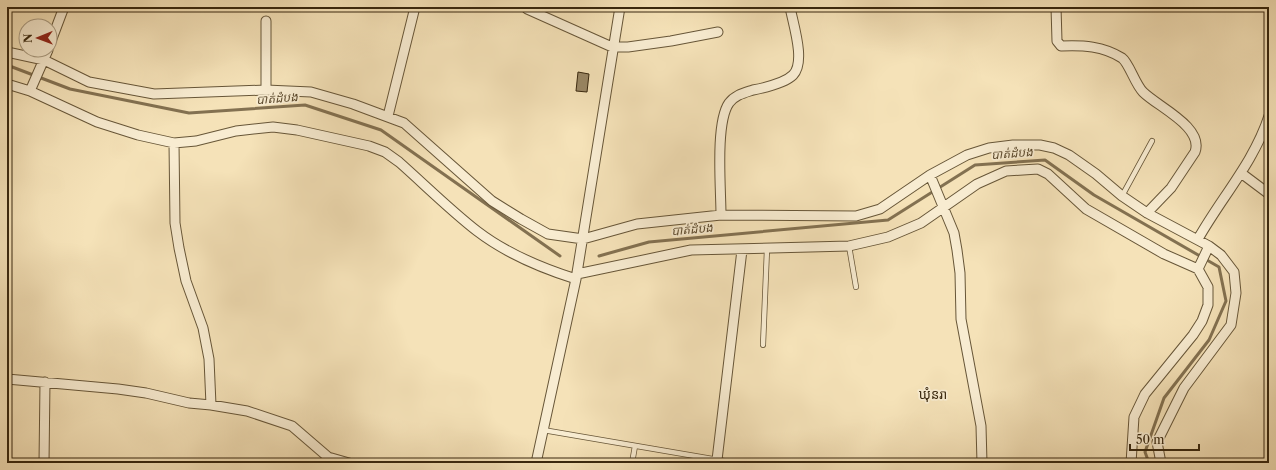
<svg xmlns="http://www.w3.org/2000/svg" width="1276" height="470" font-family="'Libre Caslon Text','Noto Sans Khmer',serif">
  <rect width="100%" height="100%" fill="#f5e2b8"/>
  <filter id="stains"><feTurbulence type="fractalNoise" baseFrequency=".005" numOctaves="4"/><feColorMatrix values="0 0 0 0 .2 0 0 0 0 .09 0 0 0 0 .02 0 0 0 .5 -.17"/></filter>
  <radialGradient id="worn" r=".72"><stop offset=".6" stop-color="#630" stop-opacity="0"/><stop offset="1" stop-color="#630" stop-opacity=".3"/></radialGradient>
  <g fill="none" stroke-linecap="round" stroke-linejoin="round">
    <path stroke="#837151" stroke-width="3" d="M7 65 70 89 189 113 305 105 381 130 560 256
      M599 256 649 242 888 220 975 165 1045 160 1094 195 1219 267 1226 301 1209 340 1164 398 1145 452 1149 463"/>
  </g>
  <path fill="#9a8866" stroke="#38270e" d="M578 72 589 74 587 92 576 91Z"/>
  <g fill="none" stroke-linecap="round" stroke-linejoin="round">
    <g stroke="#675638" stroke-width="6">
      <path id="service" d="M1122 196 1152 141
        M849 246 856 287
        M763 345 767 249
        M543 430 736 463
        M632 463 635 446"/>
    </g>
    <g stroke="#675638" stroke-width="11">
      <path id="minor" d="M1056 7 1057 41 1061 46C1083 45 1103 46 1122 58 1129 63 1135 84 1143 92 1158 107 1204 127 1195 152L1171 188 1147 213
        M527 9 612 47H628L671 41 718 32
        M266 21V90
        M50 44 64 7
        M7 52 44 60 89 82 154 94 266 90 311 92 353 104 404 123 492 201 521 219 548 234 583 239 637 224 721 215 856 216 880 209 930 175 967 155 989 148 1013 145H1040L1054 148 1069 155 1096 174 1122 196 1147 213 1209 246 1221 255 1234 272 1236 293 1231 325 1184 388 1157 442 1161 463
        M7 84 30 91 97 122 138 135 174 143 196 141 236 131 273 127 297 130 369 146 385 152 399 162C425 185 450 210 477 231 507 254 541 268 576 279
        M30 91 48 50
        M388 116 415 7
        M174 143 175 223 179 248 186 281 203 328 209 359 211 405
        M1241 173 1269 194
        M930 175 954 233 957 250 960 273 961 319 981 426 982 463
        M721 215C721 189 715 123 729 103 735 95 744 93 753 90 763 88 785 83 793 75 806 62 793 24 790 7
        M1198 239C1221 198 1254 162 1269 116
        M1198 269 1209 246
        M577 274 691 250 849 246 888 237 921 223 977 184 1006 171 1038 169 1048 174 1086 209 1164 254 1198 269 1208 287V305L1202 321 1193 335 1145 394 1134 417 1131 463
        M7 379 118 389 146 393 189 403 211 405 247 411 292 426 328 457V463
        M328 457 349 463
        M717 460 742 250
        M44 463 45 382
        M536 463 576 279 620 7"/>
    </g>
    <use href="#service" stroke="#f8ecd1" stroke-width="4.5"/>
    <use href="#minor" stroke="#f8ecd1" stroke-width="9"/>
  </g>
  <g text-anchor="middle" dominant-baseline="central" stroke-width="3.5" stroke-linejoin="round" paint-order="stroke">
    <g font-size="12" font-style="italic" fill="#5e4c30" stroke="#f8ecd1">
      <text transform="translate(277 98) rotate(-4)">បាត់ដំបង</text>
      <text transform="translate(1012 153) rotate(-4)">បាត់ដំបង</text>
      <text transform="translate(692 229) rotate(-5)">បាត់ដំបង</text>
    </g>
    <g font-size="13" fill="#38270e" stroke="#f8ecd1">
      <text x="933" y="394">ឃុំនរា</text>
    </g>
  </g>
  <rect width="1276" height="470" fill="none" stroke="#f5e2b8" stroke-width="24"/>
  <rect x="8" y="8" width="1260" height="454" fill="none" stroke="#38270e" stroke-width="2"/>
  <rect x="12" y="12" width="1252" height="446" fill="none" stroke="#38270e"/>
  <g transform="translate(38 38) rotate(269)"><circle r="19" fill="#f8ecd1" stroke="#ab9d83"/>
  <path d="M0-3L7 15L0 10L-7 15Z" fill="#8f2418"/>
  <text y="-6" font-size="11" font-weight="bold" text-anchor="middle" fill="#38270e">N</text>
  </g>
  <path d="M1130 444v6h69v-6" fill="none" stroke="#38270e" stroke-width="2"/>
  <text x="1136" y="444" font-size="12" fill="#38270e" stroke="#f8ecd1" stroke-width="3" paint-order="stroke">50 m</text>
  <rect width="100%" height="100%" filter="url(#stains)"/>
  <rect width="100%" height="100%" fill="url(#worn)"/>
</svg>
